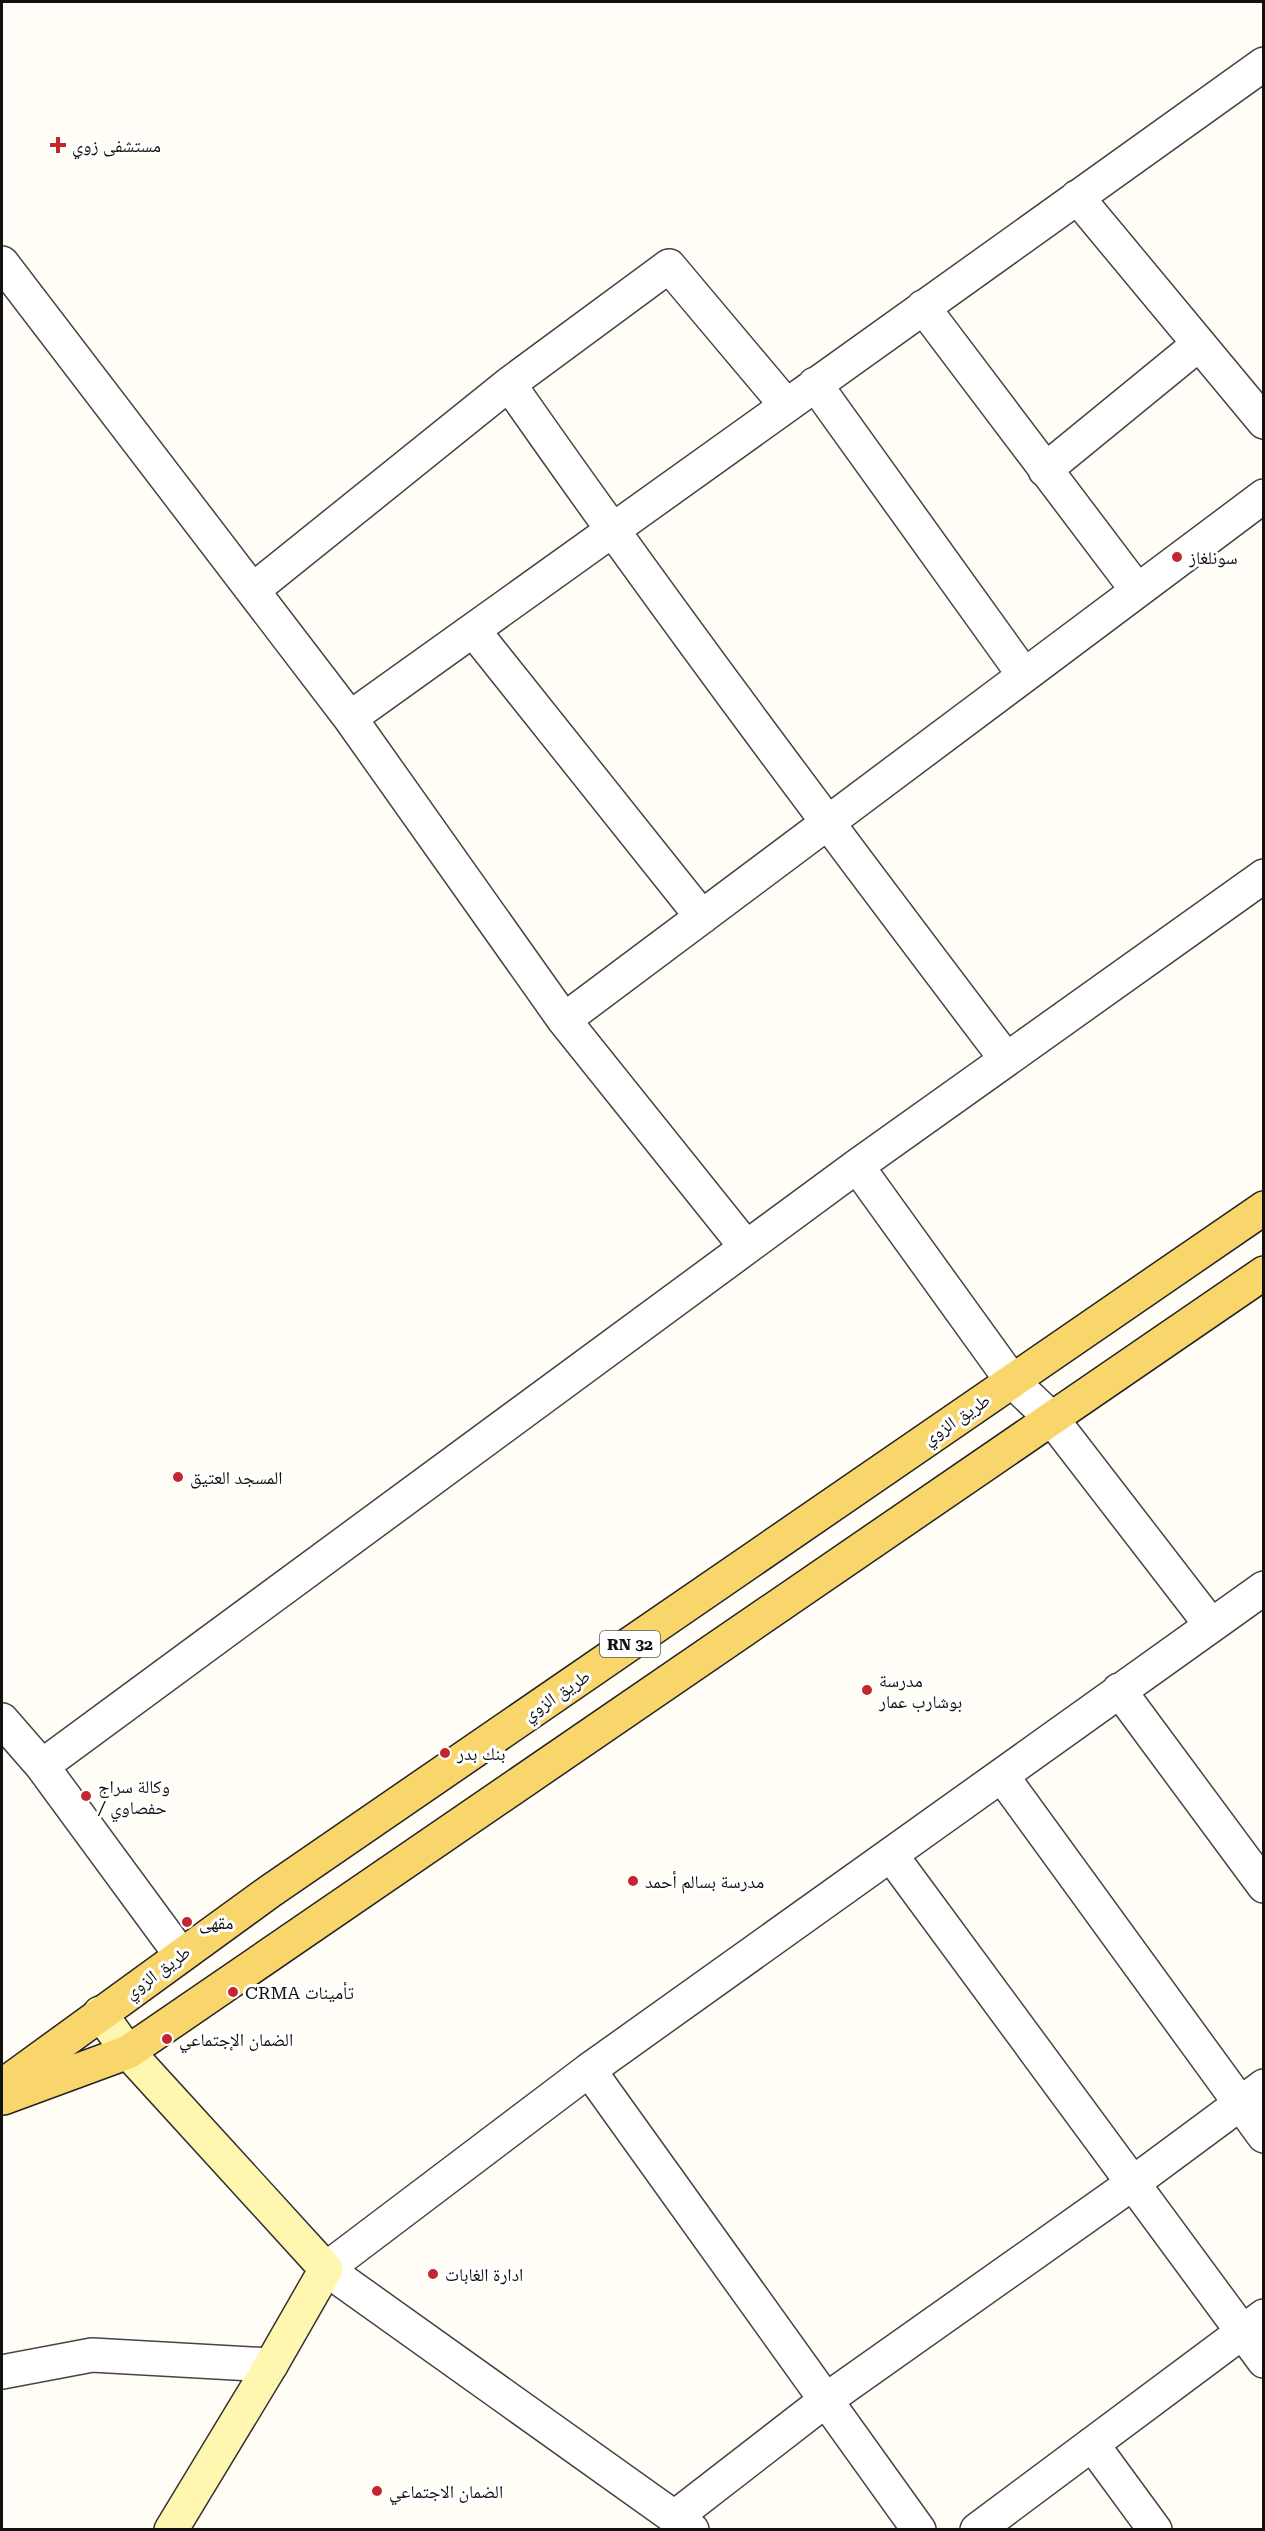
<svg xmlns="http://www.w3.org/2000/svg" width="1265" height="2531" font-family="'Roboto Serif','Noto Naskh Arabic',serif">
  <rect width="100%" height="100%" fill="#fffdf5"/>
  <g fill="none" stroke-linecap="round" stroke-linejoin="round">
    <g stroke="#444" stroke-width="36">
      <path id="minor" d="M1077 197 1264 422
        M2 263 350 718 564 1020 746 1247
        M923 307 1137 590
        M509 384 669 266 786 405
        M815 384 1024 675
        M1045 470 1199 344
        M253 590 509 384C669 613 837 836 1006 1059
        M473 630 702 917
        M350 718 1264 64
        M564 1020 1264 496
        M857 1166 1012 1381 1052 1419 1211 1625
        M1119 1690 1264 1886
        M2 1720 42 1766 181 1955
        M42 1766 857 1166 1264 876
        M1002 1776 1264 2136
        M891 1855 1264 2361
        M589 2070 919 2530
        M2 2372 92 2355 271 2365
        M1092 2444 1155 2530
        M675 2517 826 2400 1133 2183 1264 2086
        M692 2530 326 2269 589 2070 1264 1588
        M977 2530 1264 2316"/>
    </g>
    <g stroke="#333" stroke-width="36">
      <path id="secondary" d="M100 2013 128 2052 326 2269 271 2365 171 2530"/>
    </g>
    <g stroke="#222" stroke-width="36">
      <path id="primary" d="M2 2086 269 1892 1264 1208
        M3 2098 128 2052 1264 1273"/>
    </g>
    <use href="#minor" stroke="#fff" stroke-width="33"/>
    <use href="#secondary" stroke="#fff6b0" stroke-width="33"/>
    <use href="#primary" stroke="#f9d66b" stroke-width="33"/>
  </g>
  <g fill="#c4262e" stroke="#fff" stroke-width="2">
    <path d="M55 136h6v6h6v6h-6v6h-6v-6h-6v-6h6z"/>
    <circle cx="1177" cy="557" r="6"/>
    <circle cx="178" cy="1477" r="6"/>
    <circle cx="867" cy="1690" r="6"/>
    <circle cx="445" cy="1753" r="6"/>
    <circle cx="86" cy="1796" r="6"/>
    <circle cx="633" cy="1881" r="6"/>
    <circle cx="187" cy="1922" r="6"/>
    <circle cx="233" cy="1992" r="6"/>
    <circle cx="167" cy="2039" r="6"/>
    <circle cx="433" cy="2274" r="6"/>
    <circle cx="377" cy="2491" r="6"/>
  </g>
  <g text-anchor="middle" dominant-baseline="central" stroke-width="6" stroke-linejoin="round" paint-order="stroke">
    <rect fill="#fff" stroke="#585858" stroke-width="1.5" x="600" y="1631" width="60" height="26" rx="4.5"/>
    <g font-size="16" font-weight="bold" fill="#111">
      <text x="630" y="1644">RN 32</text>
    </g>
    <g font-size="18" fill="#111" stroke="#fff" text-anchor="start">
      <text x="72" y="145">مستشفى زوي</text>
      <text x="1189" y="557">سونلغاز</text>
      <text x="190" y="1477">المسجد العتيق</text>
      <text x="879" y="1680">مدرسة<tspan x="879" dy="21">بوشارب عمار</tspan></text>
      <text x="457" y="1753">بنك بدر</text>
      <text x="98" y="1786">وكالة سراج<tspan x="98" dy="21">/ حفصاوي</tspan></text>
      <text x="645" y="1881">مدرسة بسالم أحمد</text>
      <text x="199" y="1922">مقهى</text>
      <text x="245" y="1992">CRMA تأمينات</text>
      <text x="179" y="2039">الضمان الإجتماعي</text>
      <text x="445" y="2274">ادارة الغابات</text>
      <text x="389" y="2491">الضمان الاجتماعي</text>
    </g>
    <g font-size="18" fill="#111" stroke="#fff">
      <text transform="translate(956 1419) rotate(-34)">طريق الزوي</text>
      <text transform="translate(556 1695) rotate(-34)">طريق الزوي</text>
      <text transform="translate(157 1972) rotate(-36)">طريق الزوي</text>
    </g>
  </g>
  <rect width="1265" height="2531" fill="none" stroke="#111111" stroke-width="6"/>
</svg>
